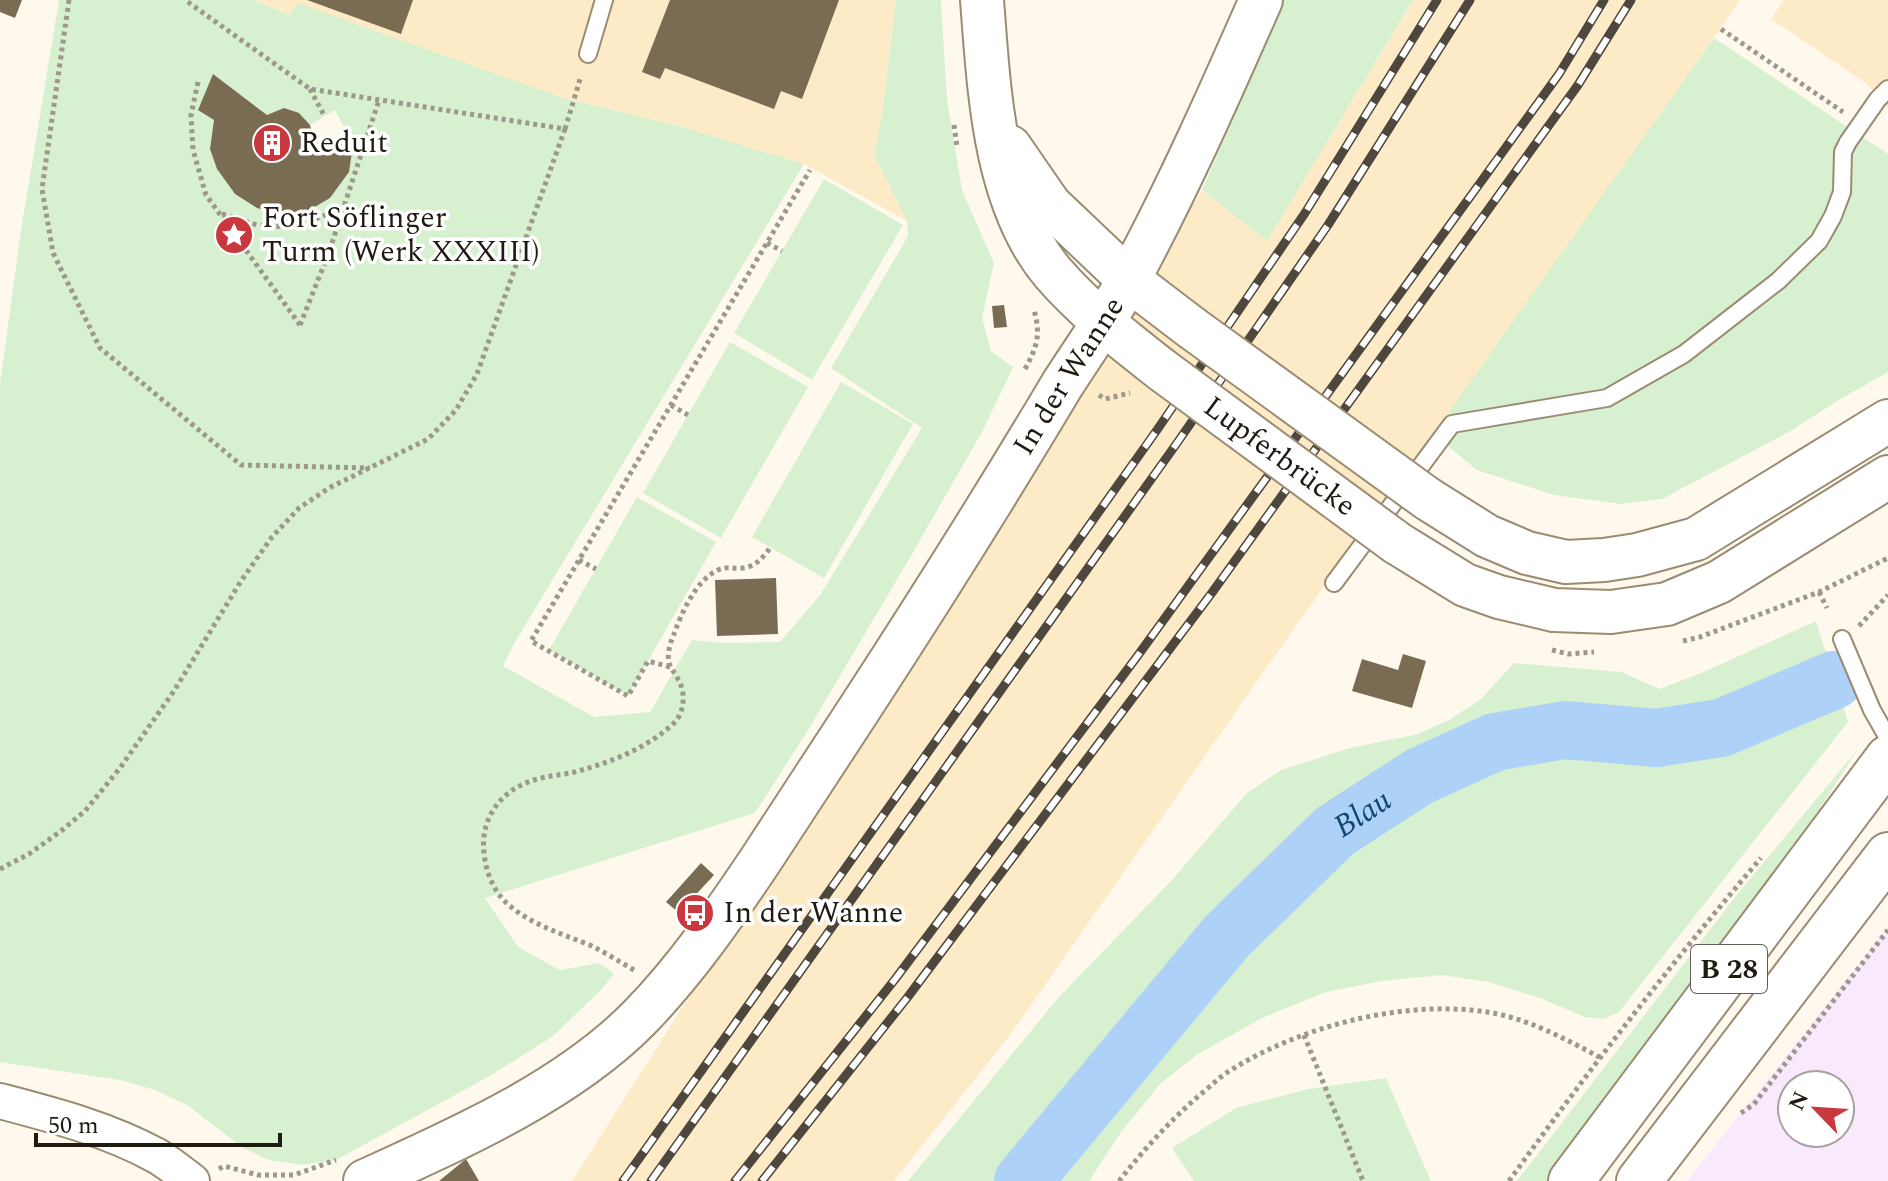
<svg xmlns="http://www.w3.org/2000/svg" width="1888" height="1181" font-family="Spectral,serif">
  <rect width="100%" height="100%" fill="#fff9ed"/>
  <path fill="#fdeac7" d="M254 0H896L882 115 874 155 907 221 804 164 683 127 563 98 291 15Z
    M1413 0H1740L1600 201 1300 620 1010 1035 894 1181H572L1202 190 1267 240Z
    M1784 0H1888V109L1866 83 1771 19Z"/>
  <path fill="#f9e9fc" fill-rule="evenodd" d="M1888 927V1181H1687ZM1792 1085H1840V1133H1792Z"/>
  <path fill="#d7f1d0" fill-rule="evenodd" d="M59 0H254L290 15 298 3 563 98 683 127 804 164 515 642 503 666 594 717 650 712 692 640 723 643 780 642 821 594 922 428 831 368 908 236 907 221 874 155 882 115 896 0H941L947 99 962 190 994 263 982 318 991 351 1013 367 982 432 908 561 805 735 755 813 485 898 518 947 560 970 599 963 614 974 601 990 552 1037 488 1077 336 1160 303 1165 269 1160 243 1148 187 1105 155 1090 120 1080 0 1062V384L21 230ZM213 74 267 115 299 113 310 125 335 110 353 145 349 172 330 198 308 211 281 214 235 194 217 169 210 149 214 120 199 110Z
    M1284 0H1413L1267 241 1202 190Z
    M1714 38 1888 154V372L1837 401 1789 432 1662 499 1621 504 1554 495 1477 470 1433 434Z
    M824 179 903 225 812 380 734 333Z
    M730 342 808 387 721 538 643 493Z
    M841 382 913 424 824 578 752 537Z
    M637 497 716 542 628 696 549 650Z
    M1816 621 1848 722 1619 1012 1604 1019 1585 1017 1540 998 1488 982 1442 975 1382 981 1326 992 1262 1018 1198 1054 1161 1083 1121 1132 1089 1181H908L1058 998 1172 880 1247 793 1281 770 1350 748 1418 734 1449 720 1481 699 1514 663 1621 672 1660 689 1706 671Z
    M1858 749 1776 877 1550 1181H1517L1739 892Z
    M1386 1078 1431 1181H1194L1172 1148 1236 1108 1308 1089Z"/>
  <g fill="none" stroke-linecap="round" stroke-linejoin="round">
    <path stroke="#aed2f7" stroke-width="58" id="s1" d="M1023 1181 1227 936 1335 831 1420 776 1495 742 1565 730 1656 738 1721 728 1834 680"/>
  </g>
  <path fill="#7a6c53" d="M0 0H22L15 18 0 12Z
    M307 0H413L401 34Z
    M670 0H839L802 99 781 91 774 109 665 68 660 79 642 72Z
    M213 74 267 115 284 108 299 113 310 125 314 140 353 145 349 172 330 198 308 211 281 214 257 208 235 194 217 169 210 149 214 120 198 110Z
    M1004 305 1007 327 994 328 992 306Z
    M776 578 778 634 717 636 715 580Z
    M1403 654 1426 661 1412 708 1352 691 1362 659 1398 670Z
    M701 863 714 875 679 913 666 902Z
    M466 1159 479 1181H439Z"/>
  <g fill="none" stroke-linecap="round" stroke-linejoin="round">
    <g stroke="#9a8c72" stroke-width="20">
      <path id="service" d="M588 54 604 0
        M1878 99 1888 89
        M1334 583 1452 424 1607 398 1684 354 1778 281 1819 241 1833 216 1842 192 1843 152 1848 142
        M1842 639 1872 710 1888 738"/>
    </g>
    <g stroke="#9a8c72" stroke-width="38">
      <path id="minor" d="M0 1101C53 1115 108 1129 157 1156 169 1163 181 1173 192 1181"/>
    </g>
    <g stroke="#9a8c72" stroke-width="46">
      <g id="tertiary">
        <path d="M982 0C989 88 993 202 1053 273 1085 310 1124 340 1162 370"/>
        <path d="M1010 147 1050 205 1129 280 1192 328"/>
        <path d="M1428 499 1487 536 1527 553 1566 562 1604 560 1637 555 1696 539 1888 421"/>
        <path d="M1397 543 1465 585 1499 597 1554 610 1611 612 1667 604 1719 582 1888 477"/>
        <path id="s2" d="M365 1181C458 1139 567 1091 639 1018 685 971 723 916 760 861 793 810 827 759 860 708 929 602 997 494 1062 385 1085 349 1111 313 1131 275 1179 186 1220 93 1261 0"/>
      </g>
    </g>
    <g stroke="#9a8c72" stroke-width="48">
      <path id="primary" d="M1571 1181 1888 758
        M1639 1181 1888 855"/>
    </g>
    <path stroke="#9d978c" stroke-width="5" stroke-dasharray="4 4" stroke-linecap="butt" d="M69 0 42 189 53 253 100 348 241 465 370 468
      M1721 29 1843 112
      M198 82 191 115 193 150 206 195 300 325
      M310 89 325 117
      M954 125 957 146
      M565 129 581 76
      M222 214C236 218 250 224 264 226 293 229 318 219 343 207
      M767 243 782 251
      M300 325 328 255 379 100
      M1025 369C1037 347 1041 335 1034 310
      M1099 395 1105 399 1130 393
      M671 405 688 415
      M579 560 596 569
      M1819 592 1827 608
      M1859 626 1888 595
      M1683 641 1700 637 1819 592 1888 558
      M1552 650 1568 654 1594 652
      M670 667 648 661 628 696 531 641 810 170
      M0 869 29 854 61 831 85 811 120 768 174 691 241 581 272 537 299 508 329 488 428 439 456 410 477 374 565 129 310 89 185 0
      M634 970C620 962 606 953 592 946 563 934 534 926 510 906 494 893 486 873 484 853 480 818 501 790 534 780 549 775 566 775 582 770 614 761 648 747 673 724 685 713 686 692 678 679 675 673 671 669 669 663 667 653 670 643 674 634 682 612 696 580 718 570 727 566 733 569 742 568 756 567 763 557 771 547
      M1304 1035 1363 1181
      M1741 1113 1754 1104 1888 930
      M219 1169 224 1166 258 1175H294L336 1160
      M1119 1181C1146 1147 1174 1116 1207 1089 1215 1082 1222 1075 1231 1070 1303 1025 1409 998 1493 1013 1530 1020 1566 1039 1599 1057
      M1509 1181C1589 1070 1672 962 1761 858"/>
    <use href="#service" stroke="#fff" stroke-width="16"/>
    <use href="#minor" stroke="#fff" stroke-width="34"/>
    <use href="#tertiary" stroke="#fff" stroke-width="42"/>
    <use href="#primary" stroke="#fff" stroke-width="44"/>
    <g stroke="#4d473d" stroke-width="9">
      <path id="rail" d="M623 1181 1157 430 1305 213 1437 0
        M651 1181 1177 443 1328 225 1470 0
        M735 1181 896 978 1136 658 1559 74 1604 0
        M762 1181 907 998 1211 594 1578 85 1631 0"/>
    </g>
    <use href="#rail" stroke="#fff" stroke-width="6" stroke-dasharray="18" stroke-linecap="butt"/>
    <g stroke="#9a8c72" stroke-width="20" stroke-linecap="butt">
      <path id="service-bridge" d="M1848 142 1878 99"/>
    </g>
    <g stroke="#9a8c72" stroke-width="46" stroke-linecap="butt">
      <g id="tertiary-bridge">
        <path d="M1192 328 1428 499"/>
        <path id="s3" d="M1162 370 1397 543"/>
      </g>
    </g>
    <use href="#service-bridge" stroke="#fff" stroke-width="16"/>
    <use href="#tertiary-bridge" stroke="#fff" stroke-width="42"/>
  </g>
  <defs>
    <g id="building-disc" transform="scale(2)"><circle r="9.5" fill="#c8383e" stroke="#fff"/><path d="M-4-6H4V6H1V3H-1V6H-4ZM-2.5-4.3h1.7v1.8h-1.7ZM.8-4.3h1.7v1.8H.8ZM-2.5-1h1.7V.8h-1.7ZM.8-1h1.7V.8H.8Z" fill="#fff"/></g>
    <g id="sight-disc" transform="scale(2)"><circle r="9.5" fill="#c8383e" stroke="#fff"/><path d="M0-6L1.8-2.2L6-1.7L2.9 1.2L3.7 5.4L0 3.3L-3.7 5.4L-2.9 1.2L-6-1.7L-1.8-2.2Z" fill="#fff"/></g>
    <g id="bus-disc" transform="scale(2)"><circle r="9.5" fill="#c8383e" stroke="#fff"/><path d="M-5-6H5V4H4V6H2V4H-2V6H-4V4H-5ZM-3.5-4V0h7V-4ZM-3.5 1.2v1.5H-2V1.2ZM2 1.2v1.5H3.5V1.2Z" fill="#fff"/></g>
  </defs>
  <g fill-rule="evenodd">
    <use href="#building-disc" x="272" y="143"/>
    <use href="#sight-disc" x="234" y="235"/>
    <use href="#bus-disc" x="695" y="913"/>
  </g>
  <g text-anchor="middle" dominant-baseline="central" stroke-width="7" stroke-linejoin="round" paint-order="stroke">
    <rect fill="#fff" stroke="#635f58" stroke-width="2" x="1691" y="945" width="76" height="48" rx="6"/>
    <g font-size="28" font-weight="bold" fill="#201a10">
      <text x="1729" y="969">B 28</text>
    </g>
    <g font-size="30" fill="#201a10" stroke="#fff" text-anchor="start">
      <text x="300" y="143">Reduit</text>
      <text x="262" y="218">Fort Söflinger<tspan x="262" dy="34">Turm (Werk XXXIII)</tspan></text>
      <text x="723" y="913">In der Wanne</text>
    </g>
    <g font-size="30" fill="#201a10" stroke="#fff">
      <text stroke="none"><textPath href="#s2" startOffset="1094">In der Wanne</textPath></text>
      <text stroke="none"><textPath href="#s3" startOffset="146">Lupferbrücke</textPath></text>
    </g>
    <g font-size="32" font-style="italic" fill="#114674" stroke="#fff">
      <text stroke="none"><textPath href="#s1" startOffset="502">Blau</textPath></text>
    </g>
  </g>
  <g transform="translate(1816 1109) rotate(295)"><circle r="38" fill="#ffffff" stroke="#a6a39f" stroke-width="2"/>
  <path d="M0-6L14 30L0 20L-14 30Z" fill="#c8383e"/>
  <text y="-12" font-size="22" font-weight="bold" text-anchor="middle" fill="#201a10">N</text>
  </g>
  <path d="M36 1133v12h244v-12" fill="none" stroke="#201a10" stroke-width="4"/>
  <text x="48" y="1133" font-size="24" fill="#201a10" stroke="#ffffff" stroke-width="6" paint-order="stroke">50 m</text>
</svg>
